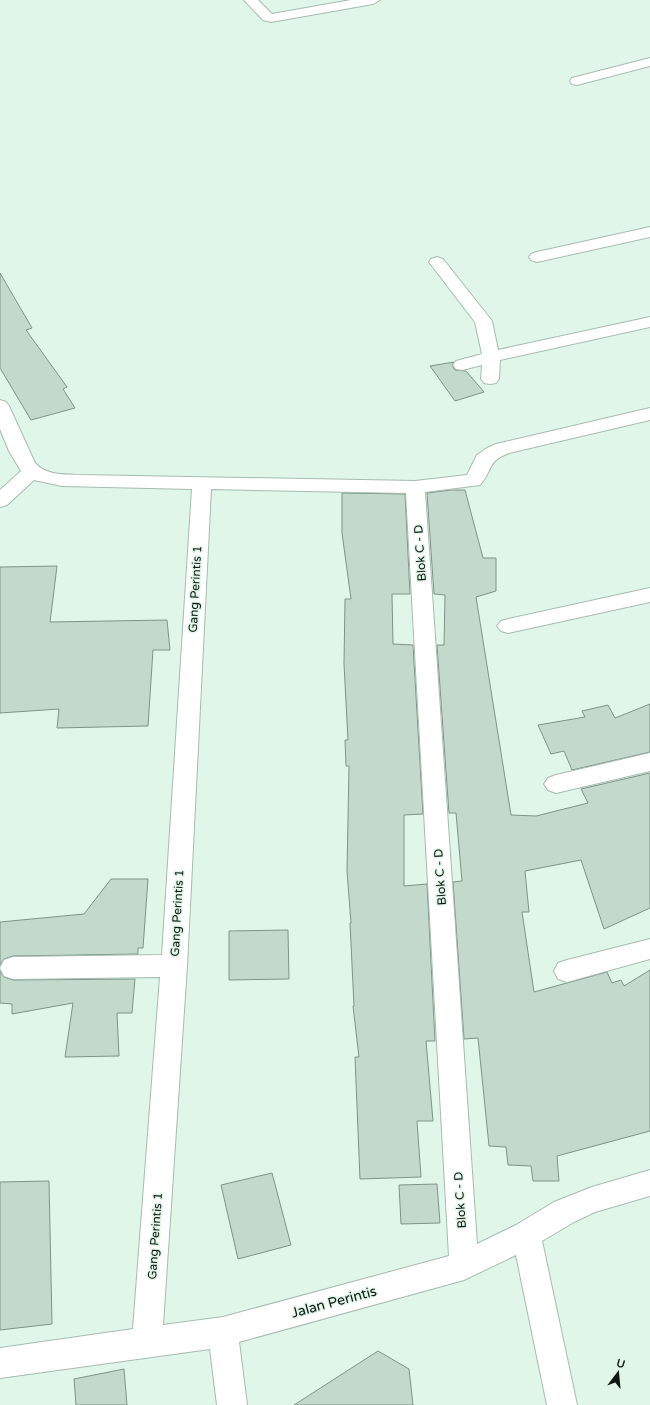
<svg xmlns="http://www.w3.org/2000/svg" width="650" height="1405" font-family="'Varela Round',sans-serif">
  <rect width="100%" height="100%" fill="#dff6e8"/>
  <path fill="#c2d9cb" stroke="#7f9488" d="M0 273 32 328 26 330 67 387 63 389 75 408 31 420 0 368Z
    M454 362 452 365 455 370 466 371 484 392 455 401 430 366Z
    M451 490H465L483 558H496V591L476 597 511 815 536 816 588 803 581 789 650 773V908L604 929 581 860 525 871 529 912H522L534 992 607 972 612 983 621 980 624 986 650 970V1131L557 1156 559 1181H533L531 1166 508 1165 506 1147 489 1146 478 1038 464 1039 453 882 462 881 456 813H449L437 645H444L445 595 434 594 427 493Z
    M342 493 405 494 410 594H392L393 644 413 645 423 814 404 815V886L427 884 435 1041H426L433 1121H417L421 1177 360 1179 355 1057H359L353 1006H354L350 923H351L347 871 349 766H346L345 740H348L344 664 345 599H351L342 533Z
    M57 566 50 622 167 620 170 650H153L148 726 57 728 59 709 0 713V567Z
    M650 704V752L572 770 564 751 551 754 538 725 585 717 582 711 608 705 615 718Z
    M111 879H148L143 948H138V954L13 956 4 959 0 965V922L84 914Z
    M288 930 289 979 229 980V931Z
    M0 971 4 977 13 980 135 979 132 1013H117L119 1056 65 1057 73 1003 12 1014V1004L0 1003Z
    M272 1173 291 1245 238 1259 221 1185Z
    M49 1181 52 1324 0 1330V1182Z
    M437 1184 440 1223 401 1224 399 1185Z
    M378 1351 409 1369 413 1405H294Z
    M124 1369 127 1405H76L74 1379Z"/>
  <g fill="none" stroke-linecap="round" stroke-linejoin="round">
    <g stroke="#a6bcaf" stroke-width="2">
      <path id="minor" d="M244 0H258L272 14 351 0H380L373 4 271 22 263 20Z
        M650 58V66L577 85 572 84 570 81 572 78Z
        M650 227V237L537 262 531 260 529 257 531 254 537 252Z
        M437 257 443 259 492 321 498 350 650 317V327L500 360 499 379 496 383 490 384 484 383 481 379 482 365 462 370 456 369 453 365 456 361 482 354 475 322 429 262 431 259Z
        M0 400 6 402 9 406 35 463C47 476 64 474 81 475L415 481 467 475 477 455 487 448 496 444 650 408V420L509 453C486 462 494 469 480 485L425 492 477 1244 516 1225 554 1202 592 1187 650 1170V1196L595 1212 574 1222 542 1241 577 1405H547L516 1255 464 1280 239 1342 247 1405H217L210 1349 0 1378V1348L133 1329 160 977 13 979 4 976 0 968 4 960 13 957 162 955 192 489 62 486 34 480 7 505 0 507V490L21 471 9 451 0 429ZM211 489 406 493 449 1256 223 1317 163 1325 187 966Z
        M650 588V602L508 633 501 631 497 626 501 621 508 619Z
        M650 753V771L556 793 548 790 544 784 548 778 556 775Z
        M650 939V959L567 982 558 979 554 971 558 963 567 960Z"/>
    </g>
    <use href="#minor" fill="#fff" fill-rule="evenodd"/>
  </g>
  <g text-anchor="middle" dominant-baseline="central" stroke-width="3" stroke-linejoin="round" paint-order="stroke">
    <g font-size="12" fill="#0f1712" stroke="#dff6e8">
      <text transform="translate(420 553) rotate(-94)">Blok C - D</text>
      <text transform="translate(195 589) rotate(-87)">Gang Perintis 1</text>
      <text transform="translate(440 877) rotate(-94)">Blok C - D</text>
      <text transform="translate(177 913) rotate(-87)">Gang Perintis 1</text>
      <text transform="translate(460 1200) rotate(-94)">Blok C - D</text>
      <text transform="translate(155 1236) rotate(-86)">Gang Perintis 1</text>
    </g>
    <g font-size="14" fill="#0f1712" stroke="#dff6e8">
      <text transform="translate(334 1302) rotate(-15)">Jalan Perintis</text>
    </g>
  </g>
  <g transform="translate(618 1373) rotate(16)" stroke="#dff6e8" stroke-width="3" paint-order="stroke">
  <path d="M0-3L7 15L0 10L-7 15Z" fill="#0f1712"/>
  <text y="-6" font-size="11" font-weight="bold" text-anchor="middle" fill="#0f1712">U</text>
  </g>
</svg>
